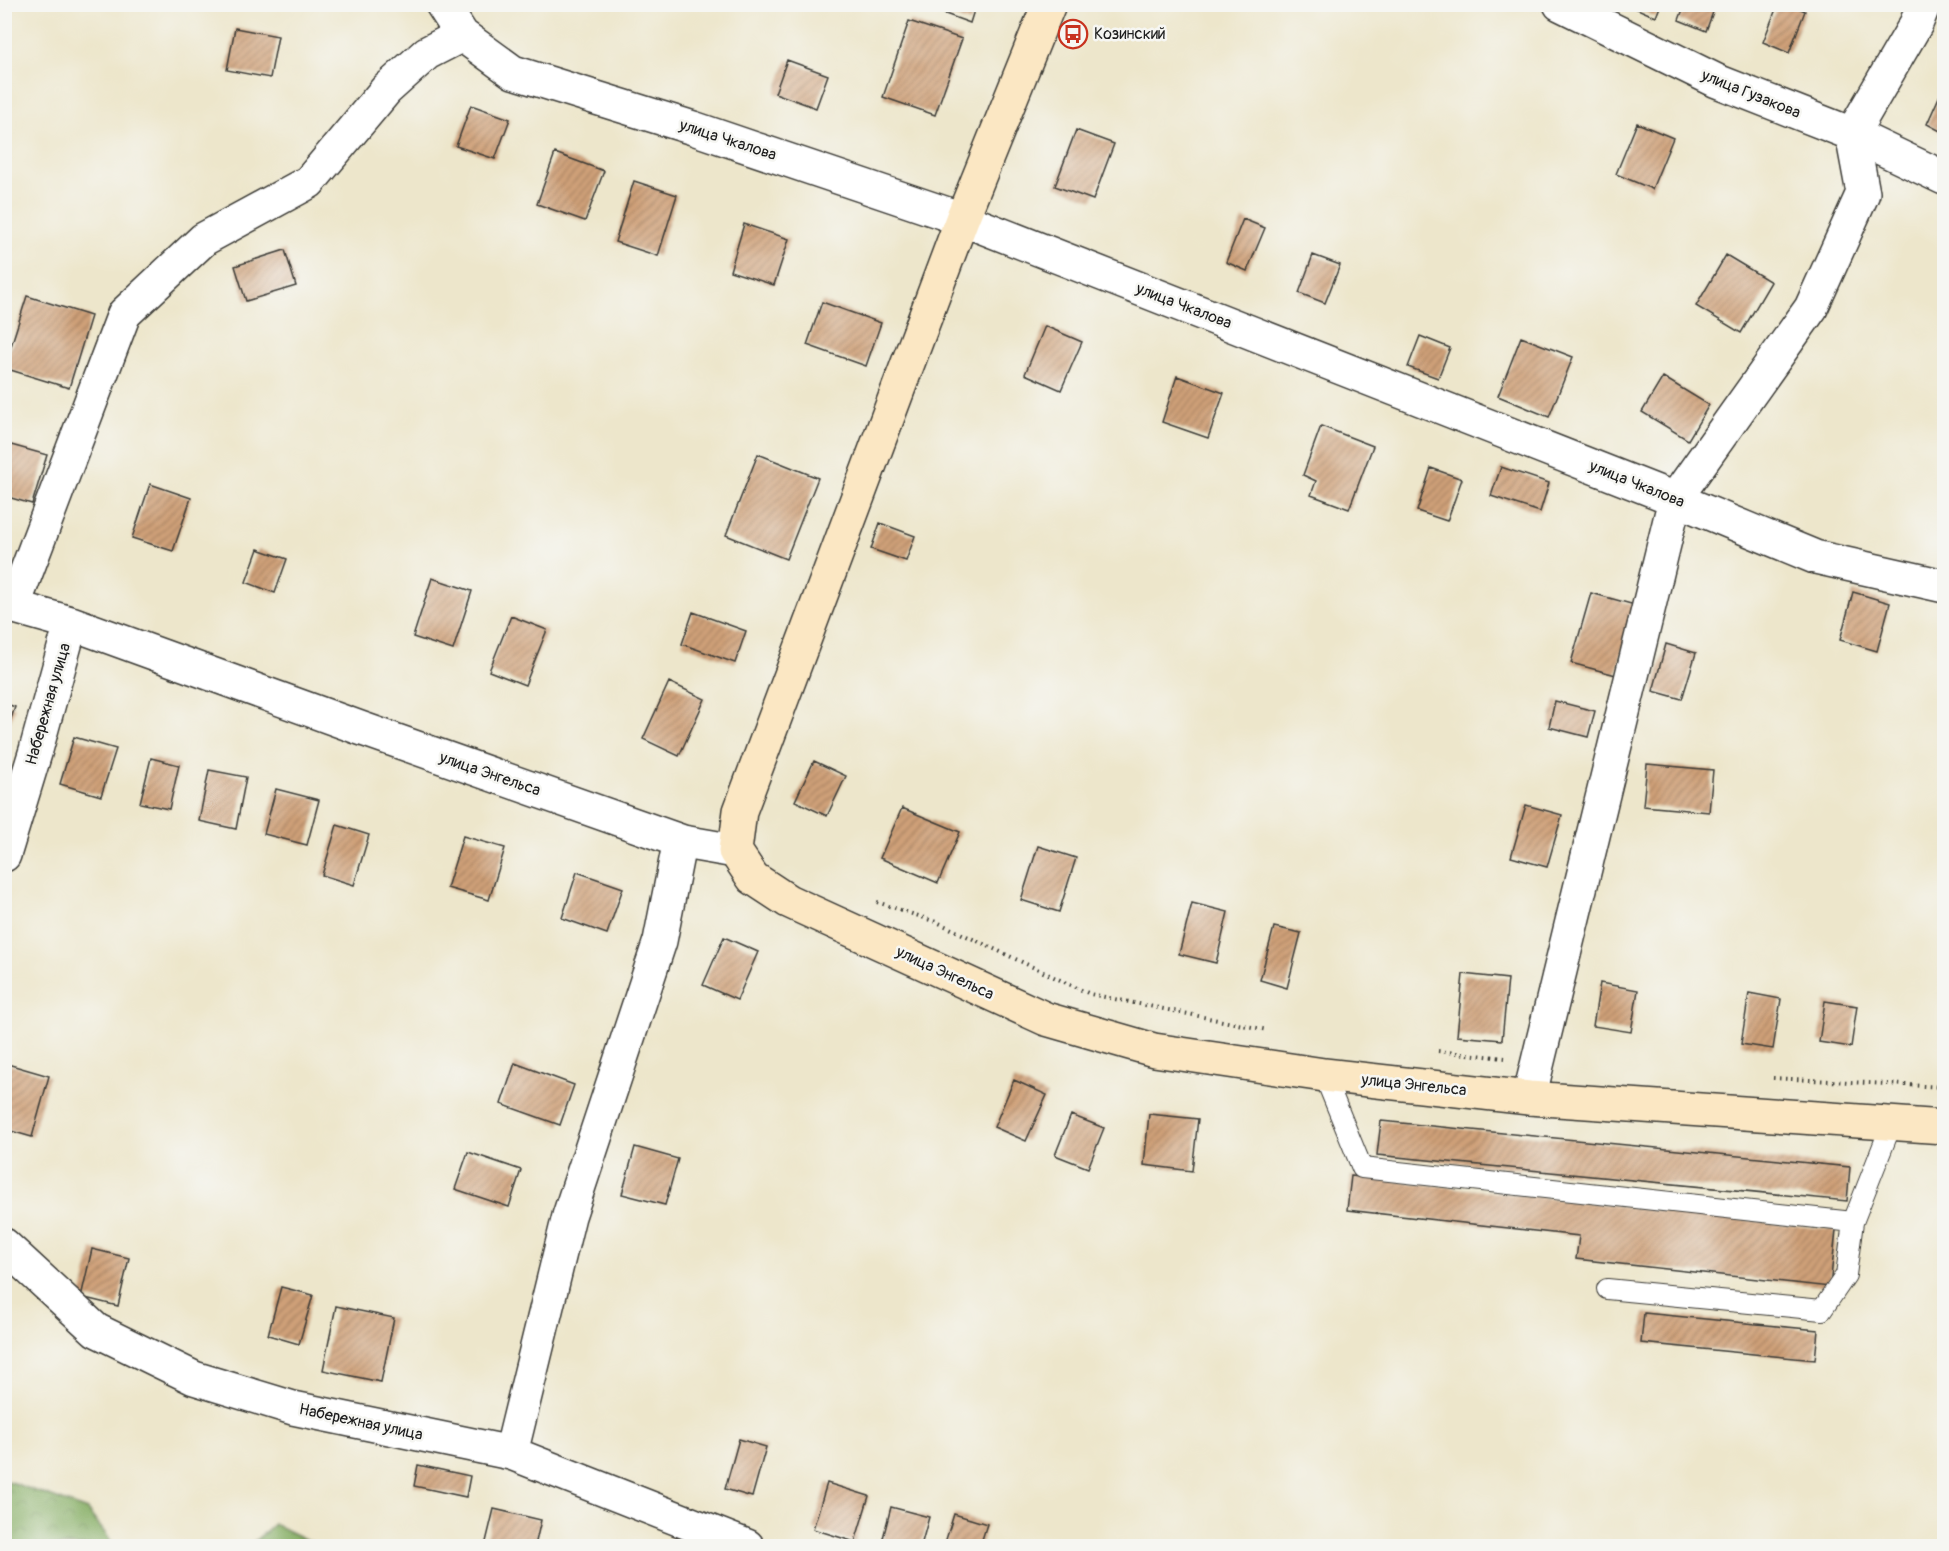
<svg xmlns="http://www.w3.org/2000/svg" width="1949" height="1551" font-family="Pangolin,sans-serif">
  <defs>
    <pattern id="forest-crowns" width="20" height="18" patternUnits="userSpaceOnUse" patternTransform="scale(1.5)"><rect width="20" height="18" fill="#86ae65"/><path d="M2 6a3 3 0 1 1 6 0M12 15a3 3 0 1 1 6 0" fill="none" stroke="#6d8d52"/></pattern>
    <pattern id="building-hatch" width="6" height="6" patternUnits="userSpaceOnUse" patternTransform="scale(1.5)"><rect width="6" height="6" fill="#cfa078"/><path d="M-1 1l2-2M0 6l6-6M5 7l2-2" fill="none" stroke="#a78262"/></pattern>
  </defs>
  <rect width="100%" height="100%" fill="#f6f6f2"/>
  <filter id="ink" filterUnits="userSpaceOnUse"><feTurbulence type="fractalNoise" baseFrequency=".0167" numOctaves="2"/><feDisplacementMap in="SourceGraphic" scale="12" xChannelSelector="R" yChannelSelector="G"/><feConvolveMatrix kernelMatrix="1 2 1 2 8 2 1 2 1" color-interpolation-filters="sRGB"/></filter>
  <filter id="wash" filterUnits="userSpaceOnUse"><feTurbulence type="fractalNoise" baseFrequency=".008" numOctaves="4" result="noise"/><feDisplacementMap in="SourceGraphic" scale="24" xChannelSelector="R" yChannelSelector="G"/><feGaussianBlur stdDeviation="1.35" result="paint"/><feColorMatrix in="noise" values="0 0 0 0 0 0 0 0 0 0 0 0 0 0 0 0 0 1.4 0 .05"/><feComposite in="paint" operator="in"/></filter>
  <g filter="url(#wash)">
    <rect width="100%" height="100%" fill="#ede6cb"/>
    <path fill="url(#forest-crowns)" stroke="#516540" stroke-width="1.5" d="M8 1481 87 1510 115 1546H5L4 1485Z
      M274 1524 319 1546H249Z"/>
    <g id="blocks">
      <path fill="url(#building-hatch)" d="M918 4H976L970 23Z
        M1626 4H1661L1656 17Z
        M1685 4H1716L1706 31 1679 20Z
        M1778 4H1790L1805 11 1789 53 1763 42Z
        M909 21 962 39 935 115 883 97Z
        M235 28 278 36 270 78 227 70Z
        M787 60 828 75 816 108 775 93Z
        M1944 86V133L1927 124Z
        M471 105 510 119 495 159 456 146Z
        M1637 123 1673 138 1652 189 1616 174Z
        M1076 130 1114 144 1093 200 1055 186Z
        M555 153 604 171 585 221 537 204Z
        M634 181 677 195 658 256 615 242Z
        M1243 219 1265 228 1247 271 1226 262Z
        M744 224 789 239 774 285 730 271Z
        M285 250 296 286 246 301 235 266Z
        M1313 255 1340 265 1325 303 1299 293Z
        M1726 255 1771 282 1741 333 1696 306Z
        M27 296 91 316 69 388 4 368Z
        M822 302 881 323 866 366 807 345Z
        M1045 326 1082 342 1061 390 1025 374Z
        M1420 336 1450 348 1438 378 1408 367Z
        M1521 337 1573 357 1549 417 1498 396Z
        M1177 376 1224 393 1208 438 1162 422Z
        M1663 377 1709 405 1688 440 1642 412Z
        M1321 426 1373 446 1349 509 1311 495 1316 481 1303 475Z
        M4 443 47 455 32 504 4 496Z
        M758 454 818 478 786 559 726 535Z
        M1501 467 1549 483 1540 512 1491 496Z
        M1431 468 1462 479 1447 521 1417 511Z
        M150 484 191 498 173 551 132 538Z
        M880 523 915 536 906 561 871 549Z
        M258 549 287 559 275 593 246 582Z
        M432 578 472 591 453 650 413 637Z
        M1853 592 1890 603 1877 651 1840 640Z
        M1591 593 1635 605 1616 675 1571 663Z
        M693 612 746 631 735 663 682 644Z
        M511 616 547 630 525 685 489 671Z
        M1666 644 1696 653 1682 699 1653 691Z
        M669 682 705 699 679 756 643 739Z
        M1555 701 1595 711 1588 737 1549 727Z
        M4 703 15 707 5 736H4Z
        M74 737 116 749 101 796 60 784Z
        M151 758 179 765 169 809 140 803Z
        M814 761 846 776 827 816 795 801Z
        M1647 764 1713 770 1709 812 1643 806Z
        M209 770 246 777 236 829 199 821Z
        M276 789 319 800 307 845 264 834Z
        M1526 805 1562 815 1547 867 1511 857Z
        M902 808 960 832 938 883 880 858Z
        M337 825 369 835 354 885 322 875Z
        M463 836 505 848 489 900 447 888Z
        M1038 846 1076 858 1059 912 1021 900Z
        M577 872 623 888 607 934 562 918Z
        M1192 903 1228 912 1216 963 1179 954Z
        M1274 927 1301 933 1287 988 1260 980Z
        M724 937 758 952 737 1000 703 985Z
        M1463 974 1508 979 1502 1040 1457 1036Z
        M1600 983 1638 990 1631 1032 1593 1026Z
        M1749 993 1781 999 1773 1049 1741 1044Z
        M1825 1001 1857 1006 1851 1047 1819 1042Z
        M4 1063 49 1076 32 1137 4 1129Z
        M515 1063 574 1085 560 1125 501 1104Z
        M1014 1080 1047 1095 1026 1141 994 1127Z
        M1149 1114 1198 1119 1192 1171 1144 1165Z
        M1071 1115 1104 1128 1088 1168 1055 1155Z
        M1381 1121 1850 1167 1847 1201 1377 1155Z
        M635 1147 678 1159 665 1205 622 1194Z
        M468 1152 521 1170 509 1207 455 1189Z
        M1351 1176 1836 1230 1830 1287 1576 1259 1579 1236 1347 1210Z
        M92 1249 129 1258 118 1306 81 1297Z
        M281 1287 313 1295 299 1344 268 1335Z
        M336 1306 394 1318 381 1382 323 1370Z
        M1644 1313 1818 1330 1815 1360 1641 1343Z
        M739 1439 766 1447 752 1497 725 1489Z
        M418 1465 470 1476 466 1497 414 1486Z
        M827 1483 869 1496 855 1542 813 1529Z
        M891 1507 929 1517 921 1546H881Z
        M494 1509 541 1520 535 1546H485Z
        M954 1514 987 1524 980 1546H944Z"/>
    </g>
  </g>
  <g filter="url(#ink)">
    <use href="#blocks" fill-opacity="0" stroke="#3b3a36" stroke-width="1.5"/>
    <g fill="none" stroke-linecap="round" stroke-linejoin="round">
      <g stroke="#3b3a36" stroke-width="22">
        <path id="service" d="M1324 1075 1362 1168 1853 1222 1892 1123
          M1607 1289 1822 1310 1846 1275 1853 1222"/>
      </g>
      <g stroke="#3b3a36" stroke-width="36">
        <path id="minor" d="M442 4 462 35 513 72 693 128 962 219 1675 499 1815 557 1944 586
          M1560 4 1717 81 1852 134 1944 178
          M4 604 71 623 360 728 683 842 735 851
          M13 607 124 314 204 239 309 182 386 90 427 53 462 35
          M4 855 36 750 71 623
          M1529 1098 1675 499 1811 308 1863 193 1852 134 1916 24 1924 4
          M4 1245 96 1330 194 1378 293 1408 511 1453 747 1546
          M511 1453 569 1216 660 941 677 855 683 842"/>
      </g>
      <g stroke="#3b3a36" stroke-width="36">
        <path id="secondary" d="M1049 4 962 219 740 811 735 851 753 878 788 901 1046 1019 1154 1050 1324 1075 1529 1098 1944 1127"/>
      </g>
      <path stroke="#3b3a36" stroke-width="4" stroke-dasharray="1.5 4.5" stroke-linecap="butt" d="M877 902 939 923 1090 994 1267 1030
        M1438 1051 1505 1058
        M1773 1078 1944 1087"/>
      <use href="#service" stroke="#fff" stroke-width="20"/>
      <use href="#minor" stroke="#fff" stroke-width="33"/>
      <use href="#secondary" stroke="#fbe7c3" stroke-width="33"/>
    </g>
  </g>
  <defs>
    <g id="bus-ring" transform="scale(1.5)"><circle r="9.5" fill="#f6f6f2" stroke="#c8321e" stroke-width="1.5"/><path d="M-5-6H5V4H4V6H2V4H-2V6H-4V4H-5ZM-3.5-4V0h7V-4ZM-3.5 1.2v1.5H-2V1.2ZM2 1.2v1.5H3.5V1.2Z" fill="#c8321e"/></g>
  </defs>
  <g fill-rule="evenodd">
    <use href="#bus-ring" x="1073" y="34"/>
  </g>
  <g text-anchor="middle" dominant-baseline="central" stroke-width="5" stroke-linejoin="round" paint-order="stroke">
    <g font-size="16" fill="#1c1c1c" stroke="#f6f6f2" text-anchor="start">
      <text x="1094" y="34">Козинский</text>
    </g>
    <g font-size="16" fill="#1c1c1c" stroke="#f6f6f2">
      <text transform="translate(1751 94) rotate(22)">улица Гузакова</text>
      <text transform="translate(728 140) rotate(18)">улица Чкалова</text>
      <text transform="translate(1184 306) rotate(21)">улица Чкалова</text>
      <text transform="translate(1637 484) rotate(22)">улица Чкалова</text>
      <text transform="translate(48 704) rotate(-74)">Набережная улица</text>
      <text transform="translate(490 774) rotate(19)">улица Энгельса</text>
      <text transform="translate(945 973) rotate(25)">улица Энгельса</text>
      <text transform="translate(1414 1085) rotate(6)">улица Энгельса</text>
      <text transform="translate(361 1422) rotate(12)">Набережная улица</text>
    </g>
  </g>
  <rect width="1949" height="1551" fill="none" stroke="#f6f6f2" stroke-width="24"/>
</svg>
